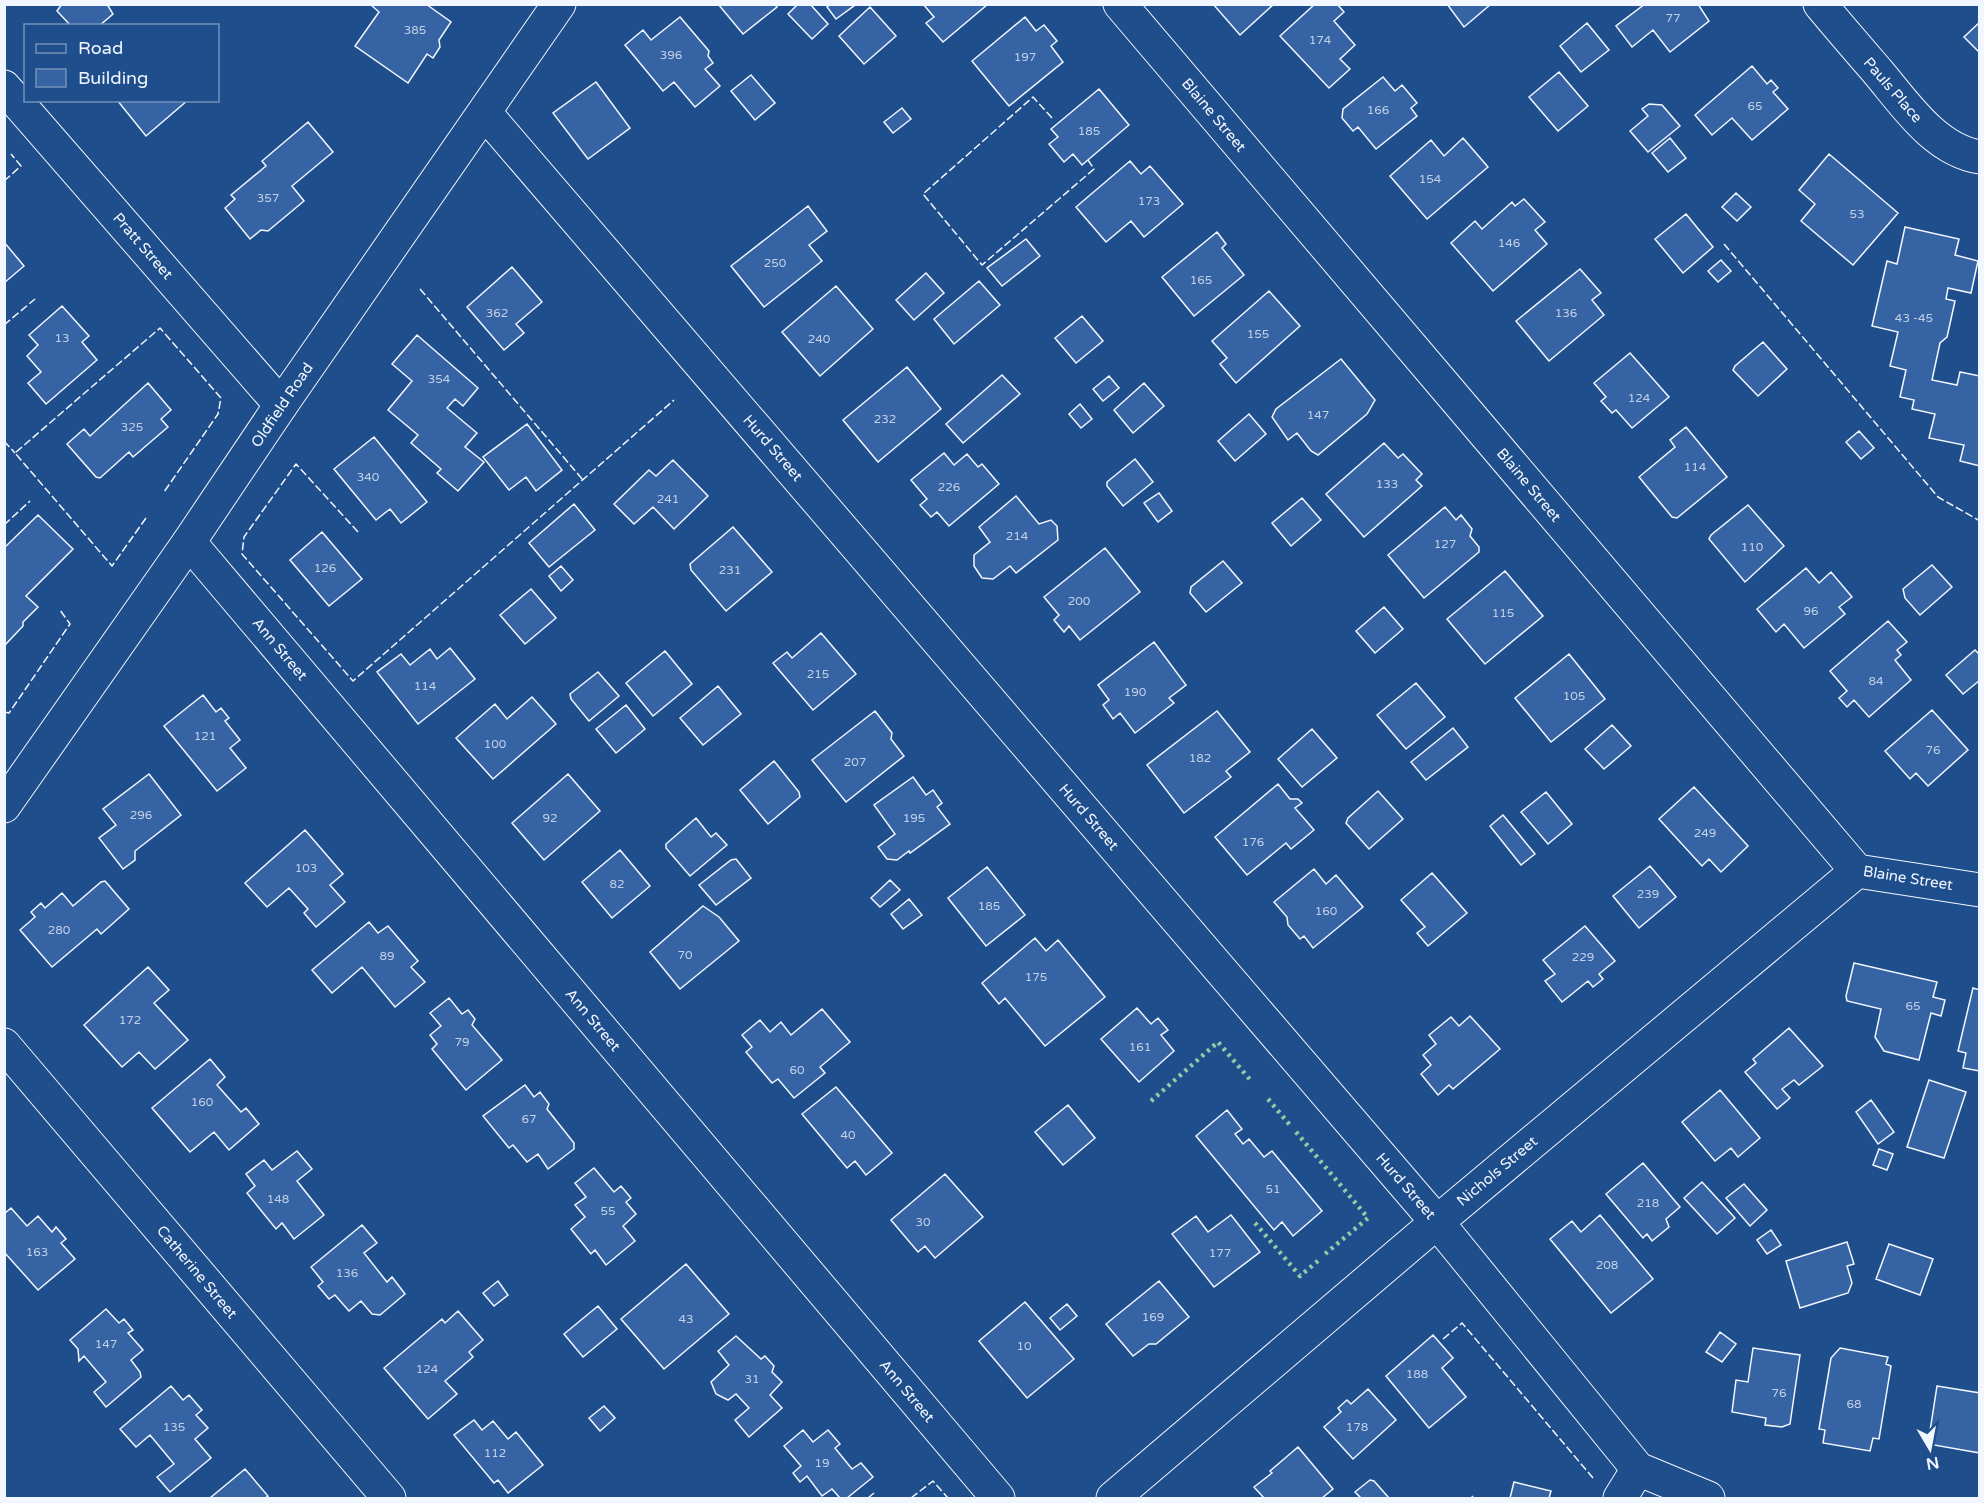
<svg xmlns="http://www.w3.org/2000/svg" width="1984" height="1503" font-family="'Varela Round',sans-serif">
  <rect width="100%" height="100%" fill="#1f4e8c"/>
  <path fill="#3563a3" stroke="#f2f6ff" stroke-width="1.5" d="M62 4H107L113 14 99 26H71L57 11Z
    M426 4 451 22 439 40 440 47 433 58 427 54 408 83 355 46 379 12 370 4Z
    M718 4H775L777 7 743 34Z
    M798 4H810L828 24 812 39 788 14Z
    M831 4H855V5L836 19 827 7Z
    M923 4H988L943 42 926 23 934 17Z
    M1213 4H1274L1240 35Z
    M1315 4H1337L1344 12 1334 21 1355 45 1340 59 1350 69 1329 88 1280 36Z
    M1447 4H1491L1464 27Z
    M1645 4H1698L1709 21 1670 52 1653 30 1632 47 1616 26Z
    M870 7 896 36 864 64 839 36Z
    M680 17 709 51 708 56 713 63 705 69 720 86 695 107 674 82 663 91 625 45 643 30 651 40Z
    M1025 17 1036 31 1044 25 1057 41 1051 46 1063 62 1009 106 972 61Z
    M1980 22V53L1964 37Z
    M1587 23 1609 50 1581 72 1560 46Z
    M1752 66 1767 84 1771 80 1778 88 1773 92 1788 109 1752 140 1732 118 1712 135 1695 115Z
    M1559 72 1588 106 1558 131 1529 97Z
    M751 75 775 103 755 120 731 91Z
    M1383 77 1395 91 1402 85 1417 103 1411 108 1417 116 1376 149 1358 127 1353 131 1342 118 1343 109Z
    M596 82 630 128 588 159 553 113Z
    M1099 89 1129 125 1082 165 1073 154 1064 162 1049 144 1058 137 1051 129Z
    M117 100H188L146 136Z
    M1649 104 1662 105 1680 126 1648 152 1630 131 1648 116 1642 109Z
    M902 108 911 119 893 133 884 122Z
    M308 122 333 152 292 186 304 201 268 231 261 230 250 239 225 208 235 199 231 195 266 166 262 161Z
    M1463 138 1488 167 1427 219 1390 176 1431 140 1444 156Z
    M1670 138 1686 158 1668 172 1652 153Z
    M1829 154 1898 213 1853 265 1801 221 1815 204 1799 190Z
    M1130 161 1141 174 1150 166 1183 204 1144 237 1131 221 1106 242 1076 207Z
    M1736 193 1751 207 1737 221 1722 207Z
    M1524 199 1545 222 1535 230 1547 244 1493 291 1451 243 1475 221 1482 229 1512 202 1515 206Z
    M808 206 827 231 809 245 822 261 764 307 731 266Z
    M1686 214 1713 247 1683 273 1655 239Z
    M1905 227 1959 239 1955 255 1978 261 1971 293 1948 288 1946 299 1955 301 1947 337 1940 343 1932 380 1957 385 1960 372 1980 376V466L1960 461 1964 445 1929 438 1935 414 1912 409 1914 400 1900 397 1906 370 1890 366 1898 332 1872 326 1887 261 1897 264Z
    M1217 232 1226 244 1222 248 1244 275 1194 316 1162 277Z
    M1026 239 1040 256 1002 286 987 268Z
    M4 242 24 266 4 283Z
    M1721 260 1731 271 1718 282 1708 271Z
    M512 267 542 302 516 324 524 333 504 350 467 307Z
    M1580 269 1601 293 1592 300 1604 315 1549 361 1516 321Z
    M926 273 944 293 914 320 896 300Z
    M979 281 1000 305 954 344 934 319Z
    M836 286 873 329 820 376 782 332Z
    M1269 291 1300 326 1236 383 1220 364 1227 358 1212 341Z
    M62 306 89 336 82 342 97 360 46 404 28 383 41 372 27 356 38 345 29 335Z
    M1082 316 1103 341 1076 363 1055 338Z
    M417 335 478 388 463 406 455 399 447 408 477 433 465 447 484 462 458 491 437 473 441 469 411 443 418 435 388 410 412 381 392 364Z
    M1763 342 1787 369 1758 396 1733 370 1735 366Z
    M1630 353 1669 397 1632 428 1616 410 1612 413 1601 401 1606 397 1594 383Z
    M1341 359 1375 400 1367 414 1318 455 1311 451 1297 433 1288 440 1272 417 1276 409Z
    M907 367 941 409 878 462 843 420Z
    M1002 375 1020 394 963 443 946 424Z
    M1109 376 1119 388 1103 401 1093 389Z
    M148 383 171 410 161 419 168 427 133 457 129 452 100 478 96 477 67 444 84 429 90 436Z
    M1144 383 1164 406 1133 433 1114 410Z
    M1080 404 1092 419 1081 428 1069 414Z
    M1249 414 1266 434 1235 461 1218 441Z
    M527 424 562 470 536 491 526 477 509 490 483 457Z
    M1686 427 1727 477 1677 518 1672 517 1639 477 1675 447 1670 440Z
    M1859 431 1874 448 1861 459 1846 442Z
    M374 437 427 502 401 523 390 509 376 520 334 469Z
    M1384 443 1398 458 1403 454 1422 474 1416 480 1422 486 1364 537 1326 494Z
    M944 453 954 465 967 454 978 467 982 464 999 484 949 526 937 512 931 517 920 505 927 499 911 480Z
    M1135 459 1153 482 1123 506 1107 486V482Z
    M673 460 708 496 674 529 653 507 634 524 614 504 649 470 656 476Z
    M1159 493 1172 511 1158 522 1144 503Z
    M1016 496 1039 524 1051 520 1057 526 1058 540 1016 573 1010 566 993 579 982 578 974 566V555L990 542 979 527Z
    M1302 498 1321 520 1291 546 1272 523Z
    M574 504 595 530 549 567 529 543Z
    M1748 505 1784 546 1745 582 1709 539 1711 535Z
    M1445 507 1456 520 1461 515 1472 529 1470 536 1479 547V552L1424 598 1388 555Z
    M38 515 73 549 26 596 38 607 23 622V626L4 646V548Z
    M733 527 772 572 726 611 691 570 690 564Z
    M322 532 362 579 329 606 290 560Z
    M1105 548 1140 592 1080 640 1069 626 1064 632 1054 620 1059 615 1044 597Z
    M1223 561 1242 583 1206 612 1190 593 1191 587Z
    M1932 565 1952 587 1920 615 1905 598 1903 589Z
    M561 566 573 580 561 591 549 576Z
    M1806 568 1819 583 1831 572 1852 597 1839 607 1845 614 1804 648 1784 624 1776 632 1757 609Z
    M1505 571 1543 616 1485 664 1447 619Z
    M531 589 556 618 525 644 500 615Z
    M1384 607 1403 629 1375 653 1356 631Z
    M1888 621 1907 642 1897 650 1901 655 1895 660 1911 680 1869 717 1854 700 1847 707 1839 698 1847 691 1830 671Z
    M821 633 856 674 813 710 773 663 787 652 792 658Z
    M1154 642 1186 685 1169 698 1174 703 1135 733 1120 713 1113 719 1103 705 1109 700 1098 685Z
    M450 648 475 679 418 724 377 672 401 654 410 665 430 649 437 659Z
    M1975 650 1980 655V680L1963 694 1946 675Z
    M665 651 692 684 653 716 626 683Z
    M1569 654 1605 699 1551 742 1515 698Z
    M598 672 619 696 589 721 571 699 570 694Z
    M1416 683 1445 717 1406 749 1377 715Z
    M718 686 741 714 703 745 680 718Z
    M203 695 216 712 221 708 229 718 225 721 240 740 230 748 246 768 217 791 164 726Z
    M532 697 556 724 493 779 456 738 495 704 507 719Z
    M626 705 645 729 616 753 596 729Z
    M1932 710 1968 750 1928 786 1916 773 1910 779 1885 751Z
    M875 711 892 733 891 739 904 756 846 802 812 760Z
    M1217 711 1250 752 1226 771 1231 777 1184 813 1147 765Z
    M1612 725 1631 746 1604 769 1585 749Z
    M1453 728 1468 747 1426 780 1411 762Z
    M1312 729 1337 758 1302 787 1278 759Z
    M774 761 799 792 800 797 768 824 740 790Z
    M149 774 181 815 135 851V860L123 869 99 838 116 825 103 809Z
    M568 774 600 811 544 860 512 823Z
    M913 777 926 795 933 790 942 803 937 807 950 824 910 853 909 851 897 860 887 859 878 847 895 834 874 805Z
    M1278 784 1290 799H1298L1302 803 1295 808 1314 830 1291 849 1286 843 1247 875 1215 837Z
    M1694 787 1748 846 1721 872 1709 859 1702 866 1659 819Z
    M1378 791 1403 819 1369 849 1346 823 1348 818Z
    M1546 792 1572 824 1548 844 1521 812Z
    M1503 815 1535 854 1521 865 1490 826Z
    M696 818 711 837 716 833 727 845 690 876 666 848V844Z
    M305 830 343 874 330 885 345 902 316 927 304 913 308 909 289 888 267 907 245 883Z
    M620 850 650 886 612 918 582 882Z
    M736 859 751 878 716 905 699 885 731 860Z
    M1650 866 1676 897 1639 928 1613 896Z
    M987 867 1025 915 986 946 948 898Z
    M1314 869 1326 884 1336 875 1363 907 1313 948 1304 936 1300 939 1288 925 1287 917 1274 902Z
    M1432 873 1467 913 1428 946 1417 933 1425 927 1401 900Z
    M890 880 900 890 880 907 871 898Z
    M105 881 129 909 101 934 97 929 52 967 20 930 35 917 31 912 41 903 45 908 62 893 73 906 101 882Z
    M909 899 922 915 903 929 891 914Z
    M703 906 719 917 739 941 680 989 650 952Z
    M369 922 378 933 388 926 418 961 411 967 425 982 395 1007 362 967 332 993 312 970Z
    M1585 926 1615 961 1599 974 1603 979 1593 987 1588 981 1562 1002 1545 981 1555 974 1543 960Z
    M1035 938 1046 951 1058 940 1105 997 1045 1046 1005 998 999 1004 982 983Z
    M1854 963 1937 982 1933 997 1945 1000 1941 1016 1931 1013 1919 1060 1884 1051 1875 1037 1881 1009 1847 1001 1846 996Z
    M148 967 169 990 154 1003 188 1040 155 1069 139 1052 122 1067 84 1025Z
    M1973 988 1980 990V1071L1963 1068 1966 1053 1958 1051Z
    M449 998 462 1014 468 1010 475 1019 472 1025 502 1060 466 1090 432 1049 437 1044 430 1035 441 1026 430 1013Z
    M1137 1008 1151 1024 1158 1018 1168 1030 1161 1035 1174 1051 1139 1082 1101 1039Z
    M822 1009 850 1042 820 1067 825 1073 794 1098 778 1079 772 1083 746 1052 752 1047 742 1035 760 1020 770 1032 781 1022 791 1035Z
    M1470 1016 1500 1049 1453 1089 1449 1085 1438 1095 1421 1074 1431 1065 1423 1055 1436 1044 1429 1035 1451 1017 1459 1026Z
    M1789 1028 1823 1066 1799 1085 1794 1080 1782 1089 1790 1098 1777 1109 1745 1072 1756 1063 1753 1059Z
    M210 1059 225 1077 217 1085 241 1112 246 1108 259 1124 229 1150 214 1132 190 1152 152 1108Z
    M1929 1080 1966 1092 1944 1158 1907 1147Z
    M525 1085 534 1097 540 1092 549 1104 547 1109 574 1143V1149L548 1169 538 1154 527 1162 513 1145 509 1148 483 1116Z
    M836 1087 892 1153 866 1175 855 1161 847 1168 802 1114Z
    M1720 1090 1760 1138 1738 1157 1731 1148 1715 1161 1682 1122Z
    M1871 1100 1894 1132 1878 1144 1856 1112Z
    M1068 1105 1095 1138 1063 1165 1035 1132Z
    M1227 1110 1242 1129 1235 1134 1243 1144 1249 1139 1264 1157 1272 1151 1322 1211 1293 1236 1282 1222 1274 1230 1196 1136Z
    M1879 1149 1893 1154 1887 1170 1873 1165Z
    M297 1151 312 1169 297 1181 324 1215 294 1239 282 1223 276 1229 247 1193 255 1186 246 1174 264 1160 272 1170Z
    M1643 1163 1680 1207 1666 1219 1669 1227 1652 1241 1647 1234 1643 1238 1606 1194Z
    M594 1168 614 1192 621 1186 631 1198 626 1202 636 1214 623 1226 635 1241 606 1265 595 1250 591 1254 571 1229 585 1217 575 1205 586 1197 575 1183Z
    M945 1174 983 1217 935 1258 925 1246 918 1252 891 1220Z
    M1702 1182 1735 1218 1717 1234 1684 1198Z
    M1744 1184 1767 1210 1750 1226 1726 1198Z
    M11 1208 27 1226 38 1216 52 1232 56 1227 66 1239 61 1243 75 1259 38 1290 4 1252V1214Z
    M1231 1215 1260 1252 1214 1287 1172 1234 1196 1216 1208 1232Z
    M1600 1215 1653 1279 1611 1313 1550 1239 1572 1221 1581 1232Z
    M362 1225 377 1243 364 1253 387 1282 392 1277 405 1294 380 1315 372 1314 361 1301 349 1311 335 1295 329 1299 318 1286 323 1282 311 1267Z
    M1771 1230 1781 1245 1767 1254 1757 1240Z
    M1847 1242 1854 1264 1847 1266 1852 1283 1848 1293 1800 1308 1786 1261Z
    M1889 1244 1933 1259 1920 1295 1876 1279Z
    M686 1264 729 1314 664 1369 621 1319Z
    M498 1281 508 1295 494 1306 483 1293Z
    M1159 1281 1189 1317 1156 1344H1149L1133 1356 1106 1324Z
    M1025 1302 1074 1359 1027 1398 979 1341Z
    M1067 1304 1077 1316 1060 1330 1050 1318Z
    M598 1306 617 1329 583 1357 564 1334Z
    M106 1309 119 1323 124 1319 133 1330 128 1333 143 1350 131 1360 140 1372 141 1377 106 1407 94 1392 106 1382 84 1356 79 1361 78 1349 70 1340Z
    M458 1311 483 1340 469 1352 473 1357 445 1381 457 1394 428 1419 384 1368 442 1319 445 1323Z
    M1720 1332 1736 1344 1722 1362 1706 1352Z
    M1433 1335 1453 1358 1442 1368 1466 1397 1429 1428 1386 1376Z
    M736 1336 761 1359 765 1356 774 1366 772 1372 782 1382 770 1395 782 1408 749 1437 735 1420 749 1408 736 1394 728 1400 716 1394 711 1382 729 1365 718 1351Z
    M1753 1348 1800 1355 1790 1424 1782 1427 1765 1425 1766 1418 1732 1412 1736 1380 1748 1382Z
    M1840 1348 1888 1357 1886 1364 1891 1366 1879 1439 1873 1438 1870 1451 1823 1443 1825 1430 1819 1429 1831 1358Z
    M171 1386 183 1400 189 1395 202 1410 196 1415 208 1428 195 1439 211 1458 170 1492 157 1477 174 1464 150 1435 136 1447 120 1429Z
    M1937 1386 1980 1393V1453L1928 1444Z
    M1368 1389 1396 1420 1353 1459 1324 1427 1341 1412 1338 1408 1347 1400 1351 1404Z
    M604 1406 615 1418 600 1431 589 1418Z
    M474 1420 482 1430 493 1421 508 1439 516 1432 543 1465 508 1493 498 1480 494 1483 454 1435Z
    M803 1430 813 1442 828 1430 840 1444 835 1448 852 1469 861 1463 873 1477 847 1498H840L832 1489 822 1496 807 1476 800 1482 793 1473 801 1466 784 1446Z
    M1298 1447 1333 1489 1322 1498H1264L1254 1487 1272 1473 1270 1471Z
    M245 1469 268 1496 265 1498H210Z
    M1370 1480 1374 1481 1389 1498H1361L1355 1492Z
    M1514 1482 1551 1491 1549 1498H1510Z"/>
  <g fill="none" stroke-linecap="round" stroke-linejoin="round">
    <g stroke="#f2f6ff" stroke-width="35">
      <path id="minor" d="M1120 4 1857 871 1980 890
        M1820 4C1839 27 1859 50 1878 72 1905 104 1935 150 1980 157
        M4 87 281 405
        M485 113 1437 1222 1638 1469 1708 1498
        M189 542 998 1498
        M4 1045 389 1498
        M1113 1498 1437 1222 1857 871
        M1620 1498 1638 1469"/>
    </g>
    <g stroke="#f2f6ff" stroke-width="35">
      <path id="tertiary" d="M4 806 189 542 281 405 559 4"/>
    </g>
    <use href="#minor" stroke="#1f4e8c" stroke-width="33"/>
    <use href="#tertiary" stroke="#1f4e8c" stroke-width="33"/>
    <path stroke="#97c8a6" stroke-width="4.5" stroke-dasharray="3 4.5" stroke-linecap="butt" d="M1268 1099 1290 1125
      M1151 1101 1218 1042 1252 1082
      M1296 1132 1368 1218 1325 1254
      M1255 1223 1300 1276 1319 1260"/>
    <path stroke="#f2f6ff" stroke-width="1.5" stroke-dasharray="8 3" stroke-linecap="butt" d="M1052 118 1033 97 923 194 982 265 1094 169 1088 160
      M4 181 21 166 11 154
      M1724 244 1938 497 1980 521
      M420 289 583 480
      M4 325 35 299
      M4 441 15 453
      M146 518 112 566 15 453 160 328 221 398 218 414 164 492
      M4 525 30 501
      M358 532 296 464 244 537 242 554 353 681 674 400
      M4 712 9 713 70 624 60 610
      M1443 1339 1462 1323 1593 1478
      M868 1498 874 1493
      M911 1498 933 1481 948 1498
      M1471 1498 1473 1496"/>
  </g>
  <g text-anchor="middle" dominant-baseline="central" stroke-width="4.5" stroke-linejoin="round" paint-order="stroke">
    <g font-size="12" fill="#c3d1e8">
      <text x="1673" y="18">77</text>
      <text x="415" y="30">385</text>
      <text x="1320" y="40">174</text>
      <text x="671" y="55">396</text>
      <text x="1025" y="57">197</text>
      <text x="1755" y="106">65</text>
      <text x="1378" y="110">166</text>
      <text x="1089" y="131">185</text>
      <text x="1430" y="179">154</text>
      <text x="268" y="198">357</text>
      <text x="1149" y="201">173</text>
      <text x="1857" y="214">53</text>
      <text x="1509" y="243">146</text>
      <text x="775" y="263">250</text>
      <text x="1201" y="280">165</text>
      <text x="497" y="313">362</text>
      <text x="1566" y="313">136</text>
      <text x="1914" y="318">43 -45</text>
      <text x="1258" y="334">155</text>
      <text x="62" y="338">13</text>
      <text x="819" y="339">240</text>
      <text x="439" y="379">354</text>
      <text x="1639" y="398">124</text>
      <text x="1318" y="415">147</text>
      <text x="885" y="419">232</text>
      <text x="132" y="427">325</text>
      <text x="1695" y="467">114</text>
      <text x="368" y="477">340</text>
      <text x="1387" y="484">133</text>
      <text x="949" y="487">226</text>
      <text x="668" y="499">241</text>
      <text x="1017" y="536">214</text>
      <text x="1445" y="544">127</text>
      <text x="1752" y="547">110</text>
      <text x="325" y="568">126</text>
      <text x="730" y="570">231</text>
      <text x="1079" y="601">200</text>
      <text x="1811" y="611">96</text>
      <text x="1503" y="613">115</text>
      <text x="818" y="674">215</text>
      <text x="1876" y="681">84</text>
      <text x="425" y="686">114</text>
      <text x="1135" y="692">190</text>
      <text x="1574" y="696">105</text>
      <text x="205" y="736">121</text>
      <text x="495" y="744">100</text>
      <text x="1933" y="750">76</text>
      <text x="1200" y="758">182</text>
      <text x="855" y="762">207</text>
      <text x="141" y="815">296</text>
      <text x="550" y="818">92</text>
      <text x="914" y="818">195</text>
      <text x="1705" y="833">249</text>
      <text x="1253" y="842">176</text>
      <text x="306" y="868">103</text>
      <text x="617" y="884">82</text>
      <text x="1648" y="894">239</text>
      <text x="989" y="906">185</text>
      <text x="1326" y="911">160</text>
      <text x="59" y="930">280</text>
      <text x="685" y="955">70</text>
      <text x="387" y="956">89</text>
      <text x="1583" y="957">229</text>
      <text x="1036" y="977">175</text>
      <text x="1913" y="1006">65</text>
      <text x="130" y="1020">172</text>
      <text x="462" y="1042">79</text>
      <text x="1140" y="1047">161</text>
      <text x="797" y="1070">60</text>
      <text x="202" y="1102">160</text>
      <text x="529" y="1119">67</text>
      <text x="848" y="1135">40</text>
      <text x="1273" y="1189">51</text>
      <text x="278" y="1199">148</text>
      <text x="1648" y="1203">218</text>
      <text x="608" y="1211">55</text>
      <text x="923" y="1222">30</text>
      <text x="37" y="1252">163</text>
      <text x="1220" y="1253">177</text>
      <text x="1607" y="1265">208</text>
      <text x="347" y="1273">136</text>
      <text x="1153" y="1317">169</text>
      <text x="686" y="1319">43</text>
      <text x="106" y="1344">147</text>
      <text x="1024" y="1346">10</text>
      <text x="427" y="1369">124</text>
      <text x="1417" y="1374">188</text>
      <text x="752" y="1379">31</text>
      <text x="1779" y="1393">76</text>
      <text x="1854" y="1404">68</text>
      <text x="174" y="1427">135</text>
      <text x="1357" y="1427">178</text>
      <text x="495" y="1453">112</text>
      <text x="822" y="1463">19</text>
    </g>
    <g font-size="15" fill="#f2f6ff" stroke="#1f4e8c">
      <text transform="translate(1893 90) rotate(49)">Pauls Place</text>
      <text transform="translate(1214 115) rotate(50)">Blaine Street</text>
      <text transform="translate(143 246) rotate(49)">Pratt Street</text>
      <text transform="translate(282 405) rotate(-56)">Oldfield Road</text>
      <text transform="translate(773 448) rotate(49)">Hurd Street</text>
      <text transform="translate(1529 485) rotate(50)">Blaine Street</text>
      <text transform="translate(280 649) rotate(50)">Ann Street</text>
      <text transform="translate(1089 817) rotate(49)">Hurd Street</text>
      <text transform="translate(1908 878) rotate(9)">Blaine Street</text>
      <text transform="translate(593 1020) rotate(50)">Ann Street</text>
      <text transform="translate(1497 1171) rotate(-40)">Nichols Street</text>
      <text transform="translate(1406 1186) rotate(49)">Hurd Street</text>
      <text transform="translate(197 1272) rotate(50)">Catherine Street</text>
      <text transform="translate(907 1391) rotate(50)">Ann Street</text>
    </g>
  </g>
  <rect width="1984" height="1503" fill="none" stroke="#f2f6ff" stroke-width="12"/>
  <rect x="24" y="24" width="195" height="78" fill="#1f4e8c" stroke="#7391ba" stroke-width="1.5"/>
  <rect x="36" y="44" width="30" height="9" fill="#1f4e8c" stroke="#7391ba" stroke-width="1.5"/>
  <text x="78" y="54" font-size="18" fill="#f2f6ff">Road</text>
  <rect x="36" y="69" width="30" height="18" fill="#3563a3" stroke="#7391ba" stroke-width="1.5"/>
  <text x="78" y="84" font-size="18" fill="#f2f6ff">Building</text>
  <g transform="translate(1930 1449) rotate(170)" stroke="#1f4e8c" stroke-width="4.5" paint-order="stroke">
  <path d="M0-4.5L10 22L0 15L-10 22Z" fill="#f2f6ff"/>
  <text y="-9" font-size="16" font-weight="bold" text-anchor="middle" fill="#f2f6ff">N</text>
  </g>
</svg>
